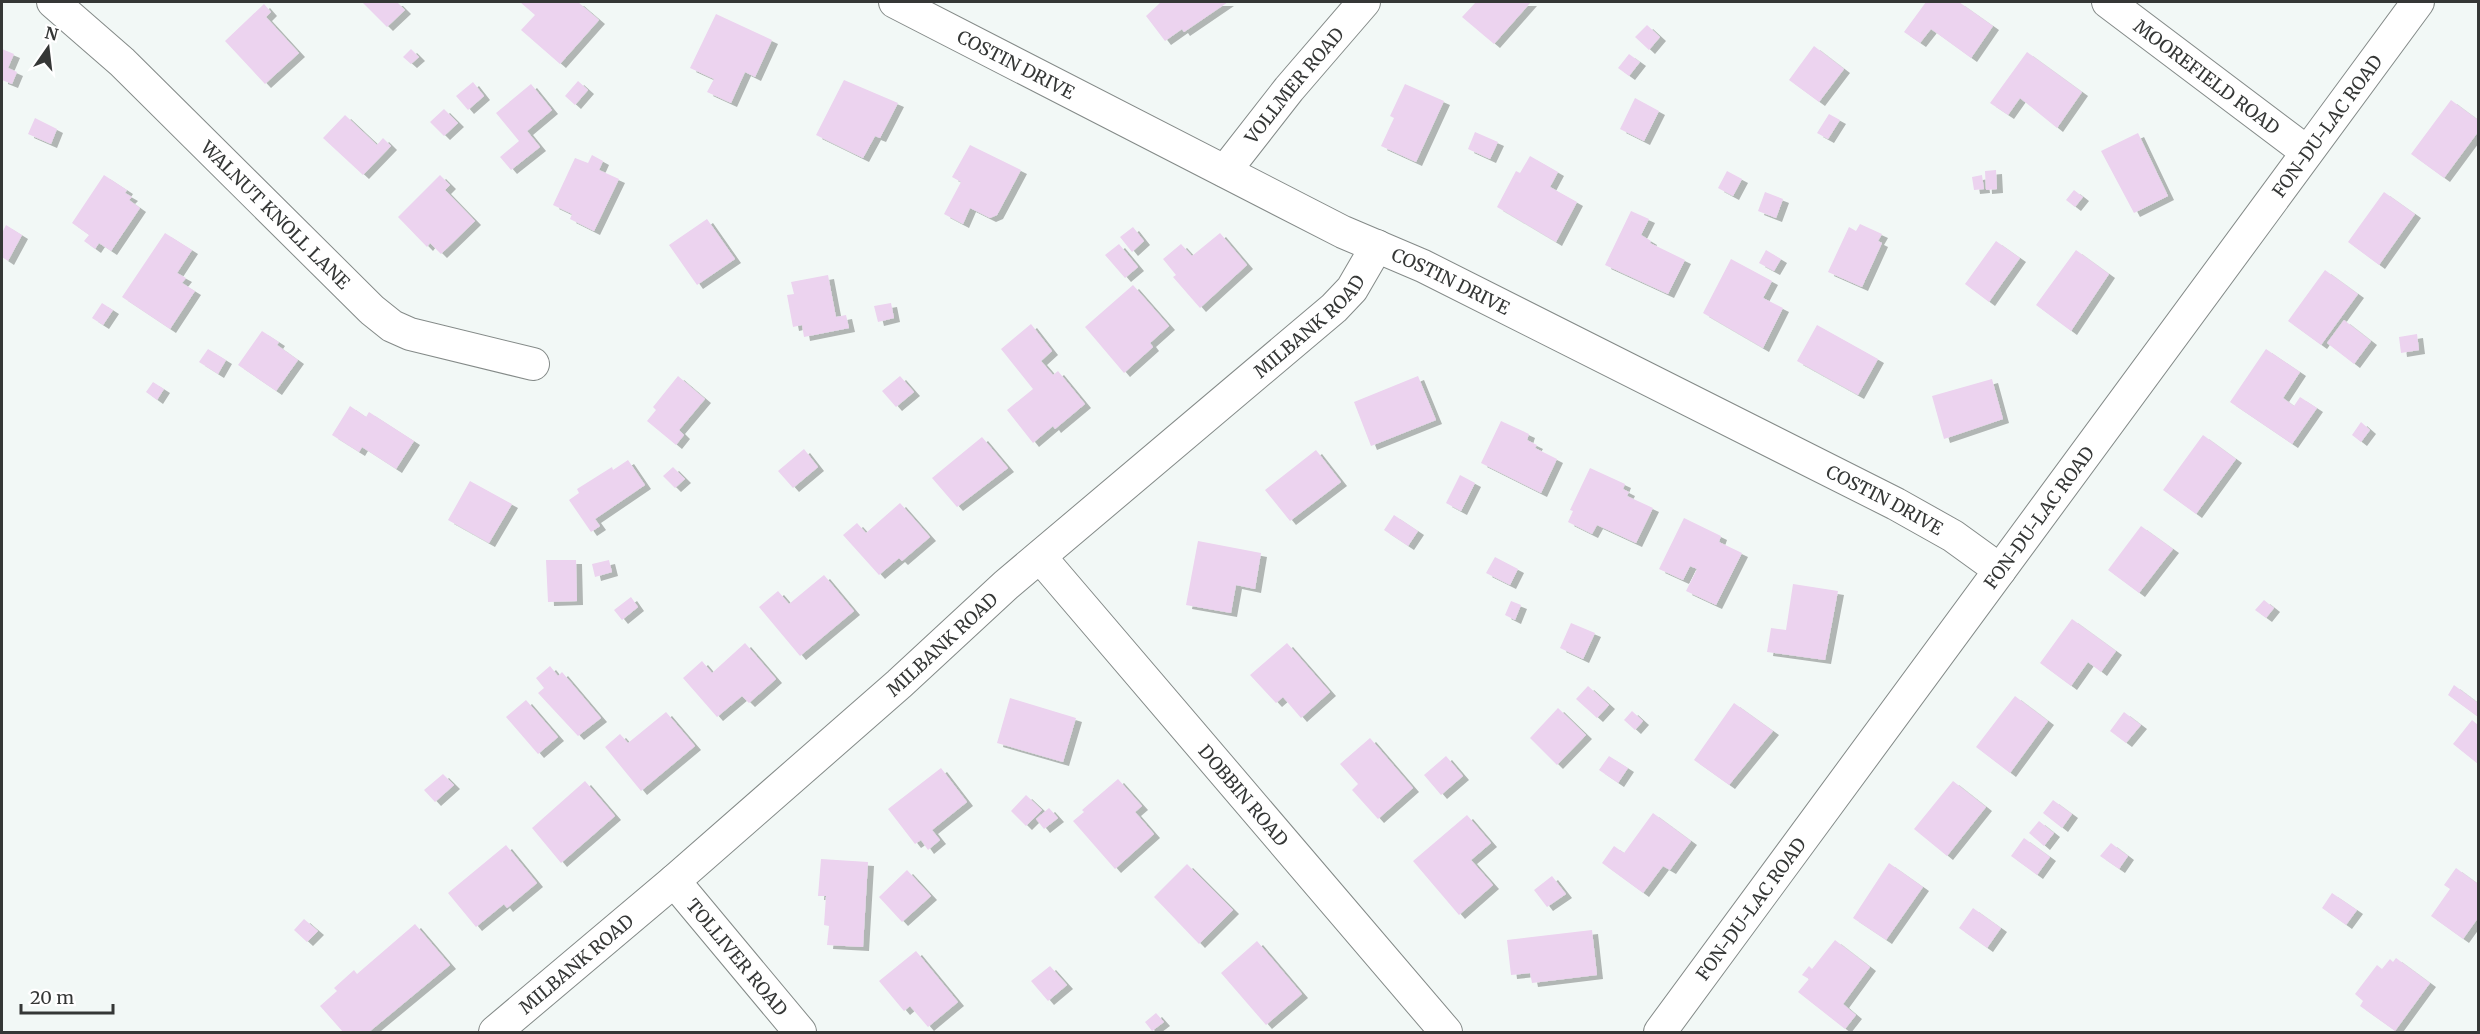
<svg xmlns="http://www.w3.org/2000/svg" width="2480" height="1034" font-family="Merriweather,serif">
  <defs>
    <filter id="shadow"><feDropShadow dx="6" dy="4" stdDeviation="0" flood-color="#0004"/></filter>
  </defs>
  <rect width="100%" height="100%" fill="#f2f8f6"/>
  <path fill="#ecd3ef" filter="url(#shadow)" d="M362 2H397L405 10 387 27Z
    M520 2H578L599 20 560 64 521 30 535 15Z
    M1161 2H1228L1184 32 1182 29 1165 41 1146 16Z
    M1476 2H1531L1494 44 1462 17Z
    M1926 2H1959L1993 26 1971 58 1931 29 1920 43 1904 32Z
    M264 4 271 12 266 17 299 53 265 84 225 41Z
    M716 14 772 40 755 77 745 72 731 103 707 92 714 79 690 68Z
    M1647 25 1660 37 1649 50 1635 37Z
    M1814 46 1844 69 1819 102 1789 80Z
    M2 49 14 54 8 68 17 72 12 84 2 80Z
    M411 49 419 57 411 64 403 57Z
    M2027 52 2082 92 2057 128 2020 98 2008 115 1990 103Z
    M1629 54 1640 62 1629 76 1618 68Z
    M844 80 898 103 880 138 875 136 863 158 816 135Z
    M578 81 588 90 575 105 565 96Z
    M473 82 484 96 468 110 456 96Z
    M531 84 552 110 527 131 540 147 511 170 500 157 519 141 496 113Z
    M1405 84 1444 101 1416 162 1381 146 1394 118 1390 116Z
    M1635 98 1659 111 1644 141 1620 129Z
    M2451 100 2478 120V132L2444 178 2411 154Z
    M444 109 458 123 444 136 430 122Z
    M1829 114 1840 120 1828 139 1817 133Z
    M345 115 377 145 383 138 391 146 363 175 323 138Z
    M35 118 57 129 51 144 28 134Z
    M1475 132 1498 142 1490 159 1468 149Z
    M2138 133 2168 196 2134 213 2101 151Z
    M970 145 1021 170 997 215 990 218 970 208 963 224 944 214 961 182 952 177Z
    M592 155 603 161 599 170 619 179 594 231 570 219 572 214 553 205 575 158 588 163Z
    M1530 156 1558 172 1550 187 1577 202 1556 242 1497 207 1516 171 1520 173Z
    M1996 170 1997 189 1986 190 1985 171Z
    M1727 171 1742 179 1733 196 1718 188Z
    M104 175 127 190 125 193 132 197 129 200 140 208 111 251 99 243 95 249 84 241 89 235 72 223Z
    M440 175 450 185 445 190 475 221 441 254 430 243 427 247 398 217Z
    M1982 175 1984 189 1974 190 1972 177Z
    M2074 190 2083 197 2075 207 2066 200Z
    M1765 192 1783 199 1776 218 1758 211Z
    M2384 192 2415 214 2379 265 2348 242Z
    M1631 211 1649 219 1641 235 1651 241 1650 243 1685 260 1668 294 1605 265Z
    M707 219 735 259 697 285 669 245Z
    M1860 224 1882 234 1878 241 1882 243 1862 287 1828 272 1849 227 1856 231Z
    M6 225 22 235 8 261 2 257V233Z
    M1133 227 1144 241 1132 252 1120 237Z
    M165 233 192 250 177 273 186 278 182 283 195 291 170 329 122 297Z
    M1220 233 1247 265 1200 308 1173 277 1176 275 1163 259 1181 244 1192 256Z
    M1996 241 2020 258 1989 302 1965 284Z
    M1119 244 1138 267 1125 278 1105 255Z
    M1766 250 1781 259 1774 271 1759 263Z
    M2076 250 2109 274 2071 331 2036 305Z
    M1731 259 1772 281 1763 298 1783 308 1763 348 1703 313Z
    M2325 270 2358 294 2321 345 2288 321Z
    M828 275 836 317 846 315 849 328 804 337 802 325 793 327 787 295 794 294 791 282Z
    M1133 285 1169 326 1150 343 1153 347 1124 373 1085 327Z
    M102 303 113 310 103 325 92 318Z
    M891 303 894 318 878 322 874 306Z
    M2344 320 2371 341 2354 364 2327 343Z
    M1031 324 1052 351 1041 361 1053 375 1058 371 1085 404 1055 429 1053 426 1033 443 1007 410 1033 389 1001 349Z
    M1817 325 1878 359 1858 395 1797 361Z
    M262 331 279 342 277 345 298 360 276 391 238 365Z
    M2417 334 2419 350 2401 353 2399 337Z
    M208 349 226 360 218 374 199 362Z
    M2266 349 2300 372 2283 398 2294 406 2300 397 2317 408 2292 444 2230 402Z
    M678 376 705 399 679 430 684 435 676 445 647 421 656 410 653 407Z
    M900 376 914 392 896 407 882 391Z
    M1418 376 1436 420 1371 446 1354 402Z
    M1992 379 2003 419 1944 439 1932 396Z
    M153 382 164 389 157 400 146 392Z
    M350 406 366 417 369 412 414 441 396 469 362 447 359 452 332 435Z
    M1501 421 1529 434 1527 440 1537 445 1535 448 1557 459 1541 493 1481 463Z
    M2361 422 2370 430 2361 442 2352 435Z
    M2203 435 2236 459 2196 514 2163 490Z
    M982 437 1008 468 957 507 932 478Z
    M804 449 818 467 793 488 778 471Z
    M1316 450 1341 482 1290 521 1265 490Z
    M628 460 645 485 595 519 600 526 591 532 569 500 579 493 577 489 612 467 613 470Z
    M673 467 685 479 675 488 663 476Z
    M1590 468 1625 484 1623 489 1629 492 1627 496 1653 508 1636 543 1597 525 1592 534 1568 522 1573 511 1570 510Z
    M1460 475 1475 483 1461 511 1446 503Z
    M470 481 512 504 489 543 448 520Z
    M900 503 930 537 902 561 899 558 879 575 843 535 857 523 866 533Z
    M1394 515 1418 531 1408 546 1384 530Z
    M1684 518 1721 536 1719 542 1742 553 1716 605 1686 591 1697 569 1690 566 1683 580 1659 569Z
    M2141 526 2173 549 2139 593 2108 570Z
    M1198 541 1261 553 1255 589 1236 585 1231 613 1186 605Z
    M1495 557 1518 569 1510 585 1486 573Z
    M546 560H576L577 601 548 602Z
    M609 560 612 572 595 577 592 564Z
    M824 575 854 611 800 656 759 607 778 591 789 604Z
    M1793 584 1838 591 1825 660 1767 652 1771 628 1786 630Z
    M631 597 638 607 622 620 614 610Z
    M2264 600 2274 608 2266 618 2255 610Z
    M1511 601 1521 605 1515 620 1505 615Z
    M2072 619 2116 651 2101 672 2088 662 2071 686 2040 663Z
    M1571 623 1595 633 1583 659 1560 648Z
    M745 643 776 679 749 703 742 696 717 717 683 678 702 661 712 673Z
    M1287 643 1330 692 1301 718 1283 697 1276 703 1250 675Z
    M550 666 558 676 562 672 601 718 578 736 538 693 544 688 536 678Z
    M2454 685 2478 703V717L2448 695Z
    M1588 686 1609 705 1597 718 1576 699Z
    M2015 696 2048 721 2010 773 1976 747Z
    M1010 698 1076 718 1063 762 997 743Z
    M526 700 558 737 538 754 506 717Z
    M1734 703 1773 731 1729 785 1694 760Z
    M1558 708 1586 735 1557 765 1530 738Z
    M1632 711 1643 721 1635 730 1624 720Z
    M666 712 695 746 641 791 605 747 620 734 628 743Z
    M2124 712 2141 725 2126 743 2110 731Z
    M2472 720 2478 725V764L2453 744Z
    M1370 738 1413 788 1378 819 1352 790 1358 784 1340 764Z
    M1446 756 1463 776 1441 795 1424 775Z
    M1609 756 1628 768 1618 783 1599 770Z
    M941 768 967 802 932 830 940 840 928 850 921 840 915 844 888 809Z
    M443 774 454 785 435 802 424 790Z
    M1118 779 1142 806 1135 812 1154 834 1115 869 1073 821 1084 812 1082 810Z
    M585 781 615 816 561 863 532 828Z
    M1953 781 1986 807 1947 856 1914 829Z
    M1026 795 1042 810 1026 826 1011 811Z
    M2053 800 2072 814 2062 828 2043 813Z
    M1049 808 1058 818 1044 829 1036 819Z
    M1653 813 1691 841 1670 870 1663 866 1643 893 1602 863 1614 846 1624 853Z
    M1467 815 1491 843 1471 860 1493 885 1459 915 1413 861Z
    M2039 821 2054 833 2044 846 2029 833Z
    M2024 838 2050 857 2037 875 2011 856Z
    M2111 843 2128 856 2119 869 2100 856Z
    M506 845 537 883 507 908 504 904 476 927 448 893Z
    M821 859 868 862 863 947 827 945 829 926 824 925 826 896H818Z
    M1889 863 1923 887 1886 940 1853 918Z
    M1187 864 1233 910 1199 944 1154 897Z
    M2456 868 2478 884V918L2463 939 2431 916 2450 889 2444 885Z
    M907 870 931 896 902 922 879 897Z
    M1552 876 1566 894 1547 907 1534 890Z
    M2332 893 2357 910 2346 925 2322 908Z
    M1973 908 2001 928 1987 948 1959 928Z
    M304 919 318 931 307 942 294 930Z
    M415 924 450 965 369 1032H343L320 1006 337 991 334 988 354 970 357 974Z
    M1592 930 1597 975 1532 983 1530 973 1511 975 1507 940Z
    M1835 940 1870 967 1843 1004 1856 1015 1845 1029 1798 992 1809 979 1802 975 1809 966 1812 969Z
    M1257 941 1302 994 1266 1025 1221 973Z
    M916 951 958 1002 928 1027 910 1006 904 1011 879 981Z
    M2396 958 2430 983 2395 1031 2360 1006 2363 1001 2355 994 2377 965 2382 969 2390 959 2393 962Z
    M1050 966 1067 985 1048 1001 1031 981Z
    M1156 1013 1164 1022 1152 1031 1145 1022Z"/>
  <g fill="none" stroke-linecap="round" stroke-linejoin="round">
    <g stroke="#848a88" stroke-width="34">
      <g id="street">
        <path id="s1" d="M53 2 122 62 372 310 392 326 410 334 533 364"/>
        <path id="s2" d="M895 2 1343 232 1423 266 1896 504 1953 536 2000 570"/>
        <path id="s3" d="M2108 2 2307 152"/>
        <path id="s4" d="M1225 171 1289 89 1364 2"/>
        <path id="s5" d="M1041 558 1446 1032"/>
        <path id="s6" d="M674 881 800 1032"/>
        <path id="s7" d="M495 1032 674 881 899 684 1006 585 1334 308 1352 289 1377 246"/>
        <path id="s8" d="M1660 1032 2418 2"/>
      </g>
    </g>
    <use href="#street" stroke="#fff" stroke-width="32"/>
  </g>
  <g text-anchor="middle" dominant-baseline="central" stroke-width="5" stroke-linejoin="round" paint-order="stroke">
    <g font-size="18" fill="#353736" stroke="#fff">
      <text stroke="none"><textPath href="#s2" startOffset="136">COSTIN DRIVE</textPath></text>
      <text stroke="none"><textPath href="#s3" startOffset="124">MOOREFIELD ROAD</textPath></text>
      <text stroke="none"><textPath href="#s4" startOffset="110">VOLLMER ROAD</textPath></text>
      <text stroke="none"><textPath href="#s8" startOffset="1125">FON-DU-LAC ROAD</textPath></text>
      <text stroke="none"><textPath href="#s1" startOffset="308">WALNUT KNOLL LANE</textPath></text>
      <text stroke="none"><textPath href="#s2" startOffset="622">COSTIN DRIVE</textPath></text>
      <text stroke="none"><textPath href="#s7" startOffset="1078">MILBANK ROAD</textPath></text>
      <text stroke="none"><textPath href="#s2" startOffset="1108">COSTIN DRIVE</textPath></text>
      <text stroke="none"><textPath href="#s8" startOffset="639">FON-DU-LAC ROAD</textPath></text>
      <text stroke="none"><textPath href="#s7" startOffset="592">MILBANK ROAD</textPath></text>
      <text stroke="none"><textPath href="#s5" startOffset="312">DOBBIN ROAD</textPath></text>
      <text stroke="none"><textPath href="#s8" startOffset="153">FON-DU-LAC ROAD</textPath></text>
      <text stroke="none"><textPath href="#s6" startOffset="99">TOLLIVER ROAD</textPath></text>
      <text stroke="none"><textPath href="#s7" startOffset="106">MILBANK ROAD</textPath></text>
    </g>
  </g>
  <rect width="2480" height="1034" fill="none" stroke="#353736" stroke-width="6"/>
  <g transform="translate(48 48) rotate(14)" stroke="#ffffff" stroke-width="4.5" paint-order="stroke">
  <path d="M0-4.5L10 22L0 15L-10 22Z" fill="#353736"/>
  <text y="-9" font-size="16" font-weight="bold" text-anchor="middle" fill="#353736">N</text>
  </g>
  <path d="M21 1004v9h92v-9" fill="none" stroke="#353736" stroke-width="3"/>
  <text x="30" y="1004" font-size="18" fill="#353736" stroke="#ffffff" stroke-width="4.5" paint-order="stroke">20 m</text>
</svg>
